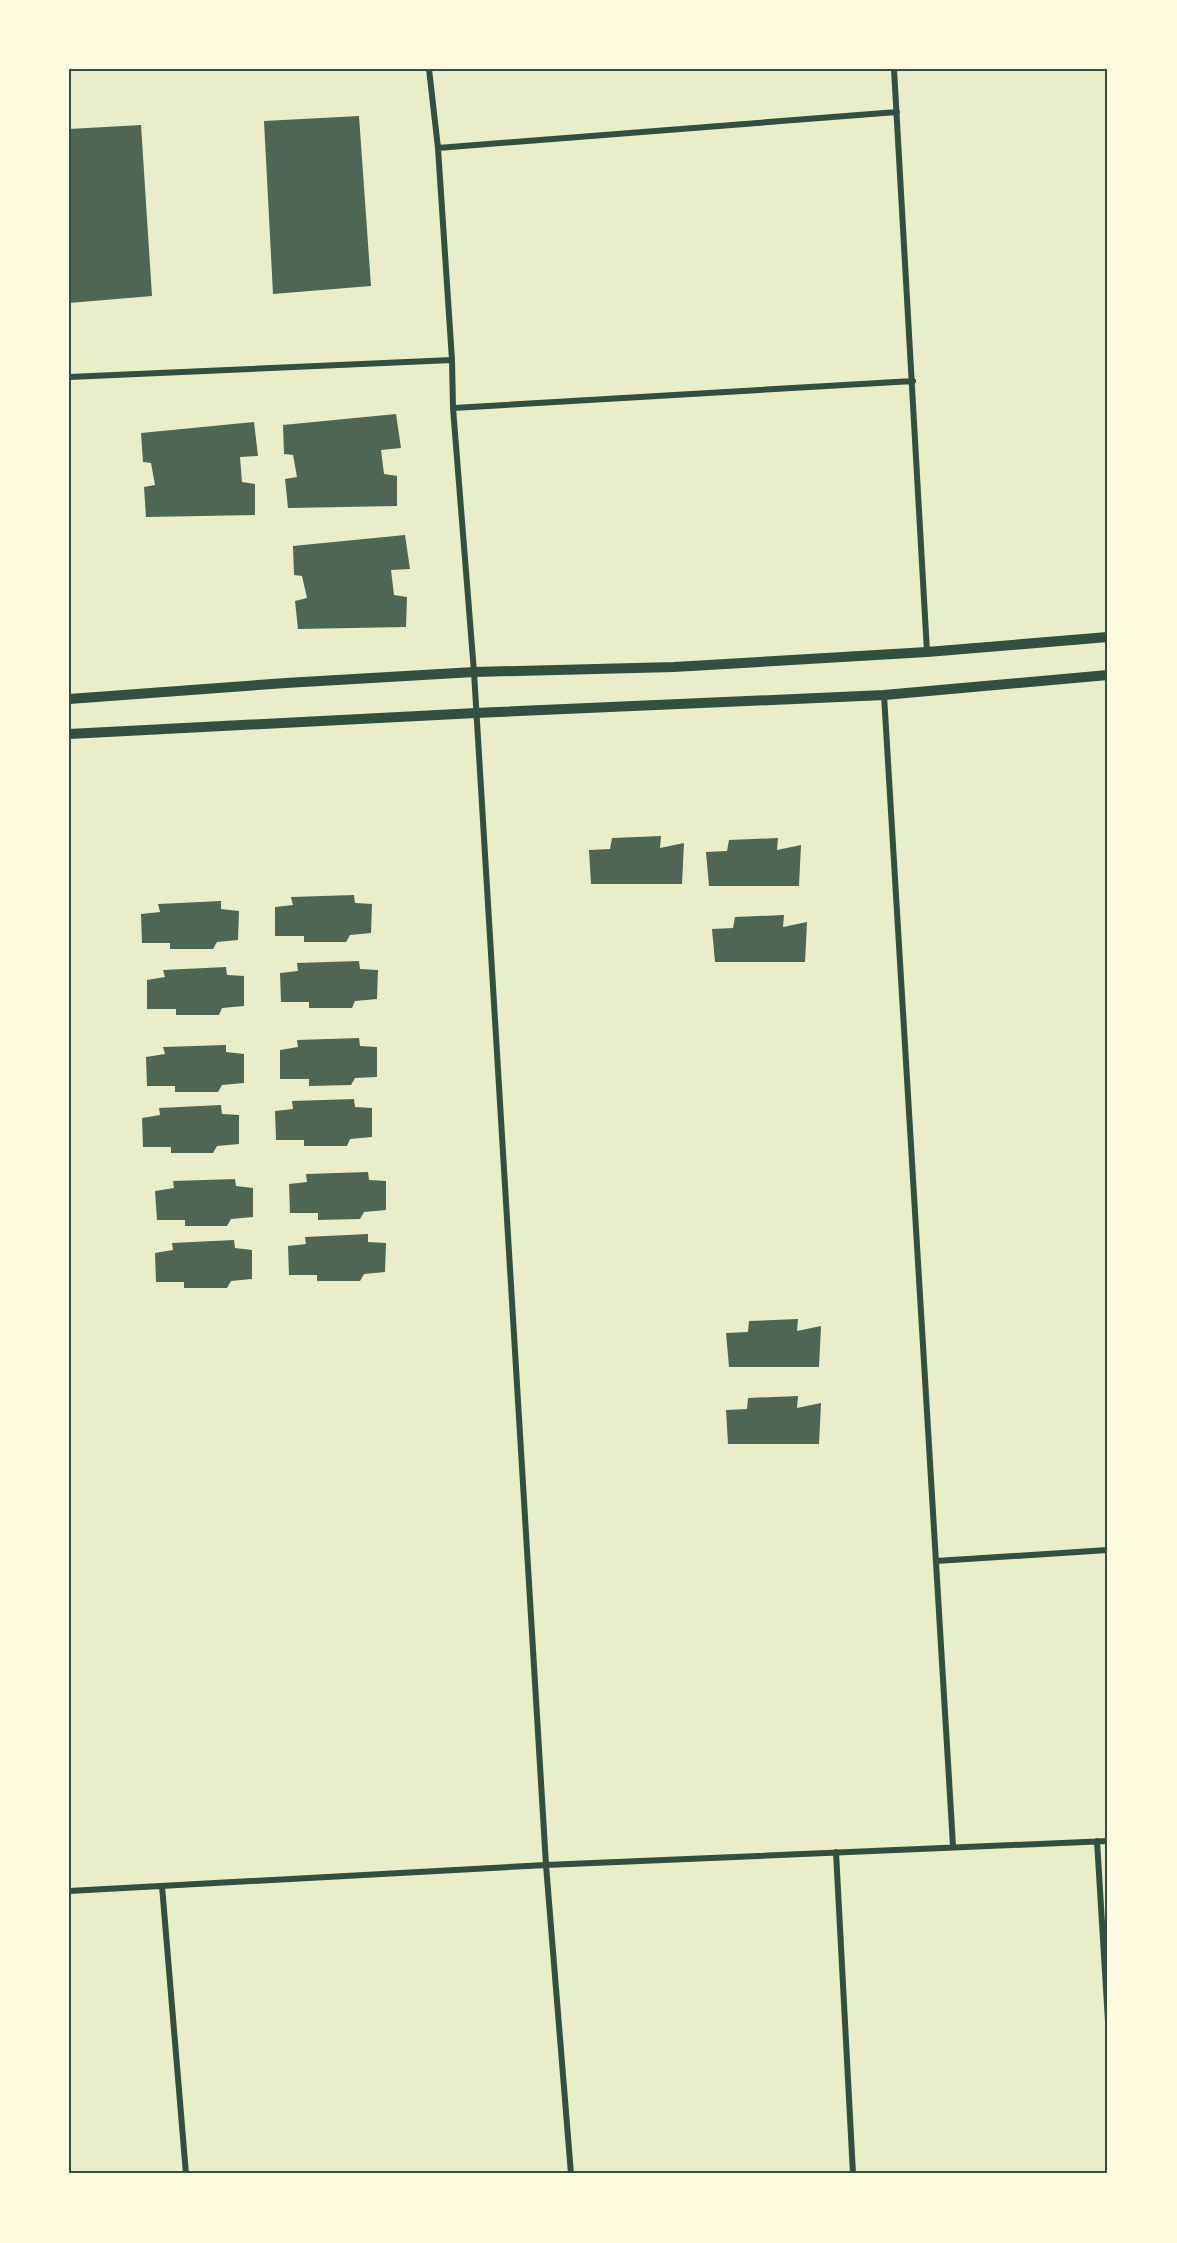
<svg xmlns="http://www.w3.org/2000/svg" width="1177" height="2243" font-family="'Archivo Narrow',sans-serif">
  <rect width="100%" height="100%" fill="#e9edc9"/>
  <path fill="#4f6655" d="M359 116 371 286 273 294 264 121Z
    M141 125 152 296 69 303V129Z
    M396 414 401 448 381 450 384 474 397 476V506L288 508 285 479 297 477 293 455 284 454 283 425Z
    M254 422 258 456 240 457 242 482 255 484V515L146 517 144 487 155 485 151 463 143 462 141 433Z
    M405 535 410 569 391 570 394 595 407 597 406 627 298 629 295 601 307 598 302 576 294 575 293 546Z
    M661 836 660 848 684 843 682 884H591L589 850 610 849 612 838Z
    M778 838 777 850 801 845 799 886H709L706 852 727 851 729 840Z
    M354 895 355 903 372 904 371 933 350 935 346 942H304V936H275V907L293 905 291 897Z
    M221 901V909L239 911 238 940 217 942 213 949H170V943H142L141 914 160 912 158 904Z
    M784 915 783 927 807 922 805 962H715L712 929 733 928 735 917Z
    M359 961 360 969 378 970 377 999 355 1001 352 1008H309V1002H281L280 973 298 971 297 963Z
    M226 967 227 975 244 976V1006L222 1008 219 1015H176V1009H147V980L165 977 163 970Z
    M359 1038 360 1046 377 1047V1077L355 1078 351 1085 309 1086V1079H280V1050L298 1047 297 1040Z
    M226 1045V1052L244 1054V1083L222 1085 218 1092H175V1086H147L146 1057 165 1054 163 1047Z
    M354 1099 355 1107 372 1108V1137L350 1139 347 1146H304V1140H276L275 1111 293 1109 292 1101Z
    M221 1105 222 1114 239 1115V1144L217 1146 213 1153H171V1147H143L142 1118 160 1115 159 1108Z
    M368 1172 369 1180 386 1181V1210L364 1212 360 1219 318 1220V1213H290L289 1184 307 1182 306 1174Z
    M235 1179 236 1186 253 1188V1217L231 1219 227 1226H185V1220H157L155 1191 174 1188 173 1181Z
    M368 1234V1242L386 1243 385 1272 364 1274 360 1281H317V1275H289L288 1246 306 1244 305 1237Z
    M234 1240 235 1248 252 1250V1279L231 1281 227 1288H184V1282H156L155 1253 173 1250 172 1243Z
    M798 1319 797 1331 821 1326 819 1367H729L726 1333 748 1332 749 1321Z
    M798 1396 797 1408 821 1403 819 1444H728L726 1410 747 1409 748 1398Z"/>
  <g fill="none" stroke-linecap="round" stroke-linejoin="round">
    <path stroke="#344e41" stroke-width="6" d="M429 69 438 148 452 360 453 408 474 672 546 1865 571 2174
      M894 69 927 652
      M438 148 897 112
      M69 377 452 360
      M453 408 913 381
      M884 695 953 1846
      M936 1561 1108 1550
      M1097 1841 1108 2021
      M836 1852 853 2174
      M162 1886 186 2174
      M69 1891 546 1865 1108 1841"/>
    <path stroke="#344e41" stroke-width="10" d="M69 699 286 683 474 672 674 667 927 652 1108 637
      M69 734 476 713 884 695 1108 675"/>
  </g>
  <rect width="1177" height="2243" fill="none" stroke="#fefae0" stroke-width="141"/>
  <rect x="70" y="70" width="1036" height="2102" fill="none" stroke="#344e41" stroke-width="2"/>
</svg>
